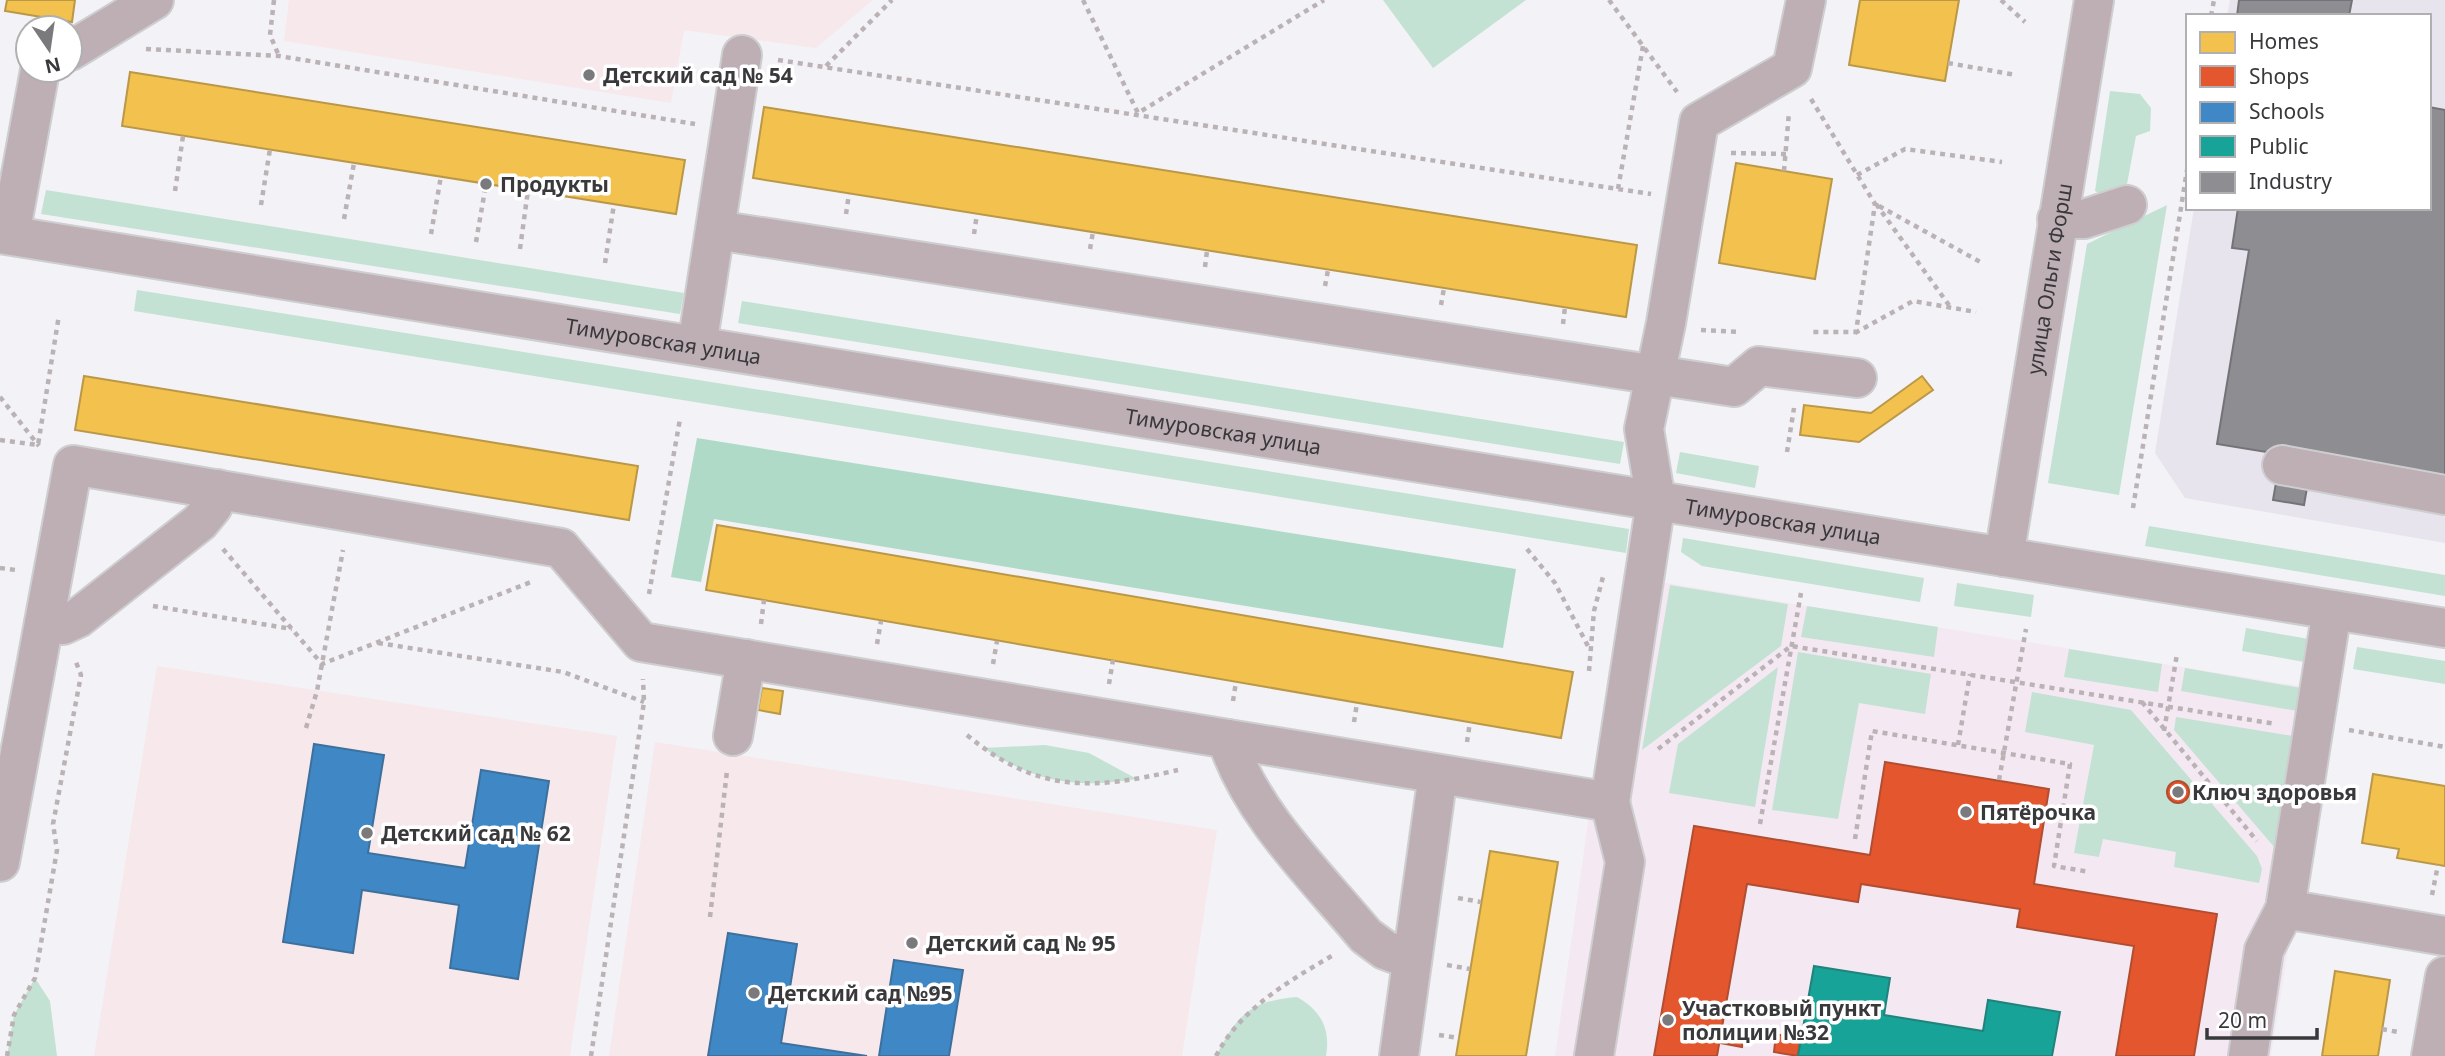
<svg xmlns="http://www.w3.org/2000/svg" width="2445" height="1056" font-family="'Noto Sans',sans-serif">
  <rect width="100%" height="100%" fill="#f3f2f6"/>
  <path fill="#f4e9f3" d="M1623 576 2330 691 2271 1056H1555Z"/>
  <path fill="#e7e4ee" d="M2230 0H2445V543L2185 498 2155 453 2194 208H2429V16H2227Z"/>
  <path fill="#f7e8ec" d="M289 0H873L816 48 684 30 671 103 284 41Z
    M157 666 617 736 570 1056H94Z
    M655 742 1217 830 1182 1056H609Z"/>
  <path fill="#c3e2d3" d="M1383 0H1526L1433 68Z
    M2110 91 2140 94 2151 108 2150 131 2136 136 2127 184 2119 195 2104 196 2095 191Z
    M46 190 684 293 680 314 41 214Z
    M2167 205 2119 495 2048 483 2087 244Z
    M137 290 1629 529 1626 553 134 311Z
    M742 301 1624 442 1620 464 738 323Z
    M1680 452 1759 466 1755 488 1676 473Z
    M2149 526 2445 575V596L2145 546Z
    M1683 538 1924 578 1920 602 1702 566 1681 552Z
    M1957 583 2034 595 2031 617 1954 606Z
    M1670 585 1788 604 1781 646 1642 750Z
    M1807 606 1938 627 1934 657 1801 637Z
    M2246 628 2314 640 2310 663 2242 651Z
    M2357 647 2445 661V684L2353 669Z
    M2069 649 2162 664 2158 692 2064 677Z
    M1798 652 1931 674 1925 714 1859 703 1838 819 1772 810Z
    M1778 667 1755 807 1669 793 1678 744Z
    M2185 668 2313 690 2309 713 2181 691Z
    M2032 692 2131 710 2257 856 2262 869 2259 883 2174 867 2176 852 2103 839 2099 857 2074 853 2094 745 2025 732Z
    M2176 717 2293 736 2275 848 2174 730Z
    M1045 745 1089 753 1137 779C1075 789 1036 782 983 748Z
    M35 978 50 1001 57 1056H7L14 1015Z
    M1297 997C1320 1010 1331 1028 1326 1056H1216C1237 1015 1250 1001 1297 997Z"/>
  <path fill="#afdac7" d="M697 438 1516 569 1503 648 714 519 701 582 671 577Z"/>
  <path fill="#f2c14e" stroke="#ba9848" stroke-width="2" d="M7 0H75L72 22 5 11Z
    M1860 0H1959L1945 81 1849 65Z
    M130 72 685 160 676 214 122 126Z
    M764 107 1637 245 1626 317 753 178Z
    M1736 163 1832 179 1815 279 1719 263Z
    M84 376 638 466 629 520 75 430Z
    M1922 376 1933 390 1859 442 1800 435 1804 405 1871 413Z
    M717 525 1573 672 1561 738 706 590Z
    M762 688 783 691 780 714 758 710Z
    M2373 774 2445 786V866L2397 858 2399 849 2362 843Z
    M1490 851 1558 862 1526 1056H1456Z
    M2335 971 2390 980 2378 1056H2322Z"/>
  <path fill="#e4572e" stroke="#b14e32" stroke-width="2" d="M1885 762 2049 789 2034 884 2217 914 2194 1056H2116L2134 946 2017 927 2020 909 1861 884 1858 902 1747 884 1717 1056H1654L1694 826 1870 855Z
    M2167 792a11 11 0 1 1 22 0a11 11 0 1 1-22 0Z
    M1722 1027 1744 1031 1742 1047 1720 1043Z
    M1776 1034 1800 1039 1798 1056 1774 1052Z"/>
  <path fill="#3f88c5" stroke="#3d709c" stroke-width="2" d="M314 744 384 755 368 853 465 868 481 770 549 781 518 979 450 968 459 905 362 890 353 953 283 942Z
    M728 933 797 944 781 1043 867 1056H708Z
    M894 960 963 970 949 1056H879Z"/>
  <path fill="#17a398" stroke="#21837c" stroke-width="2" d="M1814 966 1890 978 1884 1015 1983 1031 1988 1000 2060 1012 2052 1056H1798Z"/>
  <path fill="#8d8d92" stroke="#747478" stroke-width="2" d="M2239 0H2352L2349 16H2237Z
    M2429 107 2445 110V481L2217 444 2249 250 2232 248 2238 208H2429Z
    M2277 477 2308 482 2304 505 2273 500Z"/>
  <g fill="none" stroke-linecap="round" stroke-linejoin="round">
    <g stroke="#ceced0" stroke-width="42">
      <g id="minor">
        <path d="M70 51 154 0"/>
        <path d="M2057 219H2084L2127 205"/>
        <path d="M716 230 1734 387 1759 366 1857 378"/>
        <path id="s1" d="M0 234 2445 628"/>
        <path d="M10 235 40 70"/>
        <path d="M697 346 742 55"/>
        <path d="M2282 465 2445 495"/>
        <path id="s2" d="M2004 557 2094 0"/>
        <path d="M44 624 63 625 78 618 200 522 213 506 217 489"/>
        <path d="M733 736 746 659"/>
        <path d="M1227 739C1250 813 1317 877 1366 936L1385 950 1412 960"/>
        <path d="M1610 802 1656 501 1644 429 1666 323 1699 122 1792 68 1806 0"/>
        <path d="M0 862 73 465 561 548 641 642 1610 802 1625 862 1594 1056"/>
        <path d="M2285 909 2445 936"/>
        <path d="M1399 1056 1438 774"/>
        <path d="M2248 1056 2264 950 2285 909 2332 610"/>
        <path d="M2431 1056 2445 976"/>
      </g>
    </g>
    <path stroke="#bbb2b5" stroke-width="4.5" stroke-dasharray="5 5" stroke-linecap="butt" d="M274 0 270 35 279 56
      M1083 0 1138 113 1324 0
      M1609 0 1677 92
      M2001 0 2025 22
      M2211 16 2214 0
      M146 49 279 56 695 124
      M778 60 1651 194
      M1948 63 2016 75
      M826 66 892 0
      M1811 99 1875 204 1856 332H1812
      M1731 153 1786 154
      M1784 171 1789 112
      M1857 175 1905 149 2002 162
      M1618 189 1643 46
      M175 191 183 136
      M1876 204 1951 308
      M261 205 270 149
      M1879 206 1984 264
      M846 214 849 194
      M344 219 354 163
      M431 234 441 176
      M974 234 977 214
      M476 242 486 184
      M520 249 528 190
      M1090 249 1093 232
      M605 263 614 204
      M1205 267 1207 251
      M1325 286 1328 270
      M1441 305 1444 288
      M1563 324 1565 307
      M1701 330 1741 332
      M1855 333 1913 301 1976 312
      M0 397 39 446
      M0 440 38 445 59 315
      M1787 452 1794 408
      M2133 508 2188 164
      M223 549 322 664 531 582
      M1527 549 1555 583 1589 648
      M0 568 16 570
      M649 594 680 419
      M153 606 292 629
      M761 624 764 600
      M378 643 563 672 644 702
      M877 644 881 621
      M993 664 997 641
      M1589 671 1594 611 1604 573
      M1109 684 1113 660
      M1233 701 1236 682
      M2142 702 2257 841
      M1354 722 1357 703
      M306 728 317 691 343 550
      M2349 730 2445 747
      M2164 731 2177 654
      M967 735C1038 794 1093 790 1178 770
      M1467 742 1470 722
      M1958 745 1970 674
      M1658 749 1791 646 2276 724
      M1999 780 2026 629
      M1760 824 1801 593
      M1855 839 1872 731 2070 764 2054 866 2090 872
      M2432 895 2438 865
      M1458 898 1481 902
      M710 917 727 771
      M1447 965 1470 969
      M2382 1029 2398 1032
      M1439 1035 1459 1038
      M7 1056 14 1015 35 978 57 850 53 824 81 675 76 662
      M591 1056 644 702 643 679
      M1216 1056C1241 1008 1289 981 1335 954"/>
    <use href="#minor" stroke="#bdafb4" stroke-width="38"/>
  </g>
  <g fill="#7a797c" stroke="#fff" stroke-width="2.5">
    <circle cx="589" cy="75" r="7"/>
    <circle cx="486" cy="184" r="7"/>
    <circle cx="2178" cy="792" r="7"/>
    <circle cx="1966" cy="812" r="7"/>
    <circle cx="367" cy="833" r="7"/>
    <circle cx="912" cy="943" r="7"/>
    <circle cx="754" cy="993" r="7"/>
    <circle cx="1668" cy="1020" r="7"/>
  </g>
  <g text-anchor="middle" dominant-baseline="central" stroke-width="7" stroke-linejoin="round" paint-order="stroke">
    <g font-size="21" font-weight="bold" fill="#39383b" stroke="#fff" text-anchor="start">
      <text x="603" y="75">Детский сад № 54</text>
      <text x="500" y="184">Продукты</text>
      <text x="2192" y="792">Ключ здоровья</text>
      <text x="1980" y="812">Пятёрочка</text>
      <text x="381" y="833">Детский сад № 62</text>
      <text x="926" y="943">Детский сад № 95</text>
      <text x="768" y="993">Детский сад №95</text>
      <text x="1682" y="1008">Участковый пункт<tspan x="1682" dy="24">полиции №32</tspan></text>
    </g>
    <g font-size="21" fill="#39383b" stroke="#fff">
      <text stroke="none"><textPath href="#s2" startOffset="282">улица Ольги Форш</textPath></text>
      <text stroke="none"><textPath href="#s1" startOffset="672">Тимуровская улица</textPath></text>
      <text stroke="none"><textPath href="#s1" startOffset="1239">Тимуровская улица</textPath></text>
      <text stroke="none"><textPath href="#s1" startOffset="1806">Тимуровская улица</textPath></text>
    </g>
  </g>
  <rect x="2186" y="14" width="245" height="196" fill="#ffffff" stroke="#b0afb1" stroke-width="2"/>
  <rect x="2200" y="32" width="35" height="21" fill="#f2c14e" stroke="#b0afb1" stroke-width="2"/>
  <text x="2249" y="49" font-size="21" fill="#39383b">Homes</text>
  <rect x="2200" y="66" width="35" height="21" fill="#e4572e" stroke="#b0afb1" stroke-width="2"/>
  <text x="2249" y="84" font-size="21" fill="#39383b">Shops</text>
  <rect x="2200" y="102" width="35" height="21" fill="#3f88c5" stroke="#b0afb1" stroke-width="2"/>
  <text x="2249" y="119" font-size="21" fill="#39383b">Schools</text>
  <rect x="2200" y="136" width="35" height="21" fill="#17a398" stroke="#b0afb1" stroke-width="2"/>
  <text x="2249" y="154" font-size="21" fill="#39383b">Public</text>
  <rect x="2200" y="172" width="35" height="21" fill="#8d8d92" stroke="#b0afb1" stroke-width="2"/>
  <text x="2249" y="189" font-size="21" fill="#39383b">Industry</text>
  <g transform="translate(49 49) rotate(167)"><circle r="33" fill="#ffffff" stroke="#b0afb1" stroke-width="2"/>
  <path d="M0-5L12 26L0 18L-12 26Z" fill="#7a797c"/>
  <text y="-10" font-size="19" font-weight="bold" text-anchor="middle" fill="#39383b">N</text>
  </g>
  <path d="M2207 1028v10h110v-10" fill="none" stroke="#39383b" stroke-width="3.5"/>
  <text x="2218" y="1028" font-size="21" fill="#39383b" stroke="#ffffff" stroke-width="5" paint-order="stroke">20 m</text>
</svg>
